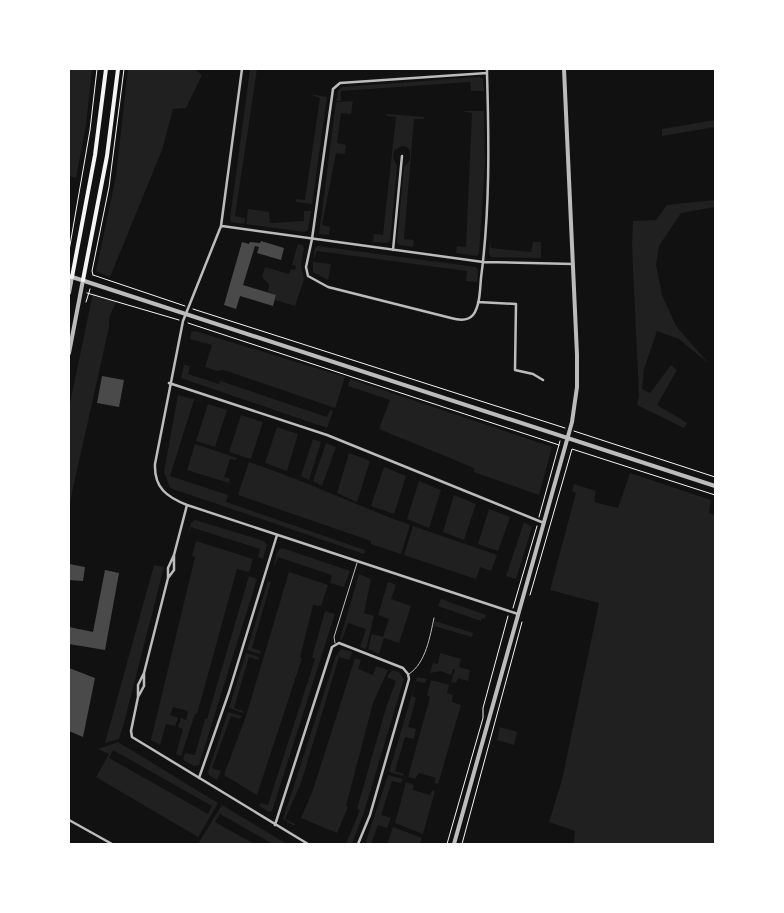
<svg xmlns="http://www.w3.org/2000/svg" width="784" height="913" font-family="Commissioner,sans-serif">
  <rect width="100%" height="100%" fill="#111"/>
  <path fill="#202020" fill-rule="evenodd" d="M69 69H92L86 125 76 178 69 176Z
    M128 69H195L202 75 186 108 173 109 162 150 110 277 96 271 116 176Z
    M250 69H257L235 216 245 218 244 224 231 222 230 219Z
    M479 77 483 79 484 91H471L470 82 341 91V101H336L338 91 342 87Z
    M309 94 327 97 312 204 296 202V199L305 200 320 98Z
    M353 101 351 114 341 113 337 143 346 145 345 154 336 153 322 225 330 227 329 235 319 234 336 102Z
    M462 111H484L485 164 479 253 477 256 456 253 457 246 466 247 472 113Z
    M387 114 424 117V119H414L404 239 414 240 413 247 399 245 397 242 404 167 410 160V151L407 147 402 146 394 150 393 158 397 166 390 241 387 243 373 242 374 234 383 235 396 117 387 116Z
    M715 120V127L662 136V129Z
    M715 200V207L681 213 659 246 656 265 662 295 676 326 709 364 679 339 657 331 644 369 642 389 650 393 671 365 677 370 657 405 687 423 684 428 637 405 639 396 632 246 633 221 656 220 667 205Z
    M248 209 269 212 270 223 304 221V211H311L308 230 304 232 246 224Z
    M490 238 491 248 531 252 533 242H541V258L491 257 489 253Z
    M298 244 303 245 304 248 301 265 304 279 295 306 275 300 276 295 268 292 269 284 262 277 265 267 289 274 291 269 295 270 296 266 292 265Z
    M318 246 476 267 478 270 477 282 466 281 467 271 317 251 313 260 315 248Z
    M313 262 331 264 328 280 313 272Z
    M93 293 116 302 109 318V327L69 506V408Z
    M195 331 345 377 335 408 224 370 217 371 205 367 212 345 190 339 191 332Z
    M184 365 190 366 188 374 219 384 220 381 327 417 330 410 333 411 327 428 181 378Z
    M350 379 552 447 539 495 474 472V468L379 429 390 400 348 386Z
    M178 395 204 402 194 400 170 476 228 495 226 502 365 550 364 554 170 488 164 472Z
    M208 404 227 410 215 447 196 441Z
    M241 415 263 422 251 459 229 452Z
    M277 427 298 434 287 471 265 463Z
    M313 439 321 442 309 480 301 476Z
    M326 443 336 447 322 486 313 481Z
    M195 444 237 458 236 460 230 459 224 477 230 479 229 483 187 470Z
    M349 453 370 461 357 502 337 493Z
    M249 462C304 480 355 505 410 525L401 554 371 544V541L238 495Z
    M384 467 406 476 394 514 371 506Z
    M630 473 711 500 709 513 715 515V844H574L575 831 549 822 562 780 599 603 550 590 576 493 572 491 574 484 596 491 594 502 618 508Z
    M419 481 441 490 429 528 407 519Z
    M454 495 476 504 464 540 443 532Z
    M489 509 510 517 498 551 478 544Z
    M195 520 264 541 267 545 263 559 258 557 260 549 191 527 187 536 191 523Z
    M524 522 532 527 516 579 506 576Z
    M413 526 497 555 491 571 480 567 476 579 404 555Z
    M196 541 253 559 249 572 237 569 197 714H195L181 756 176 754 183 729 178 727 181 718 186 720 188 711 173 707 170 715 178 718 175 726 166 724 160 745 151 740 195 557 192 556Z
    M282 548 350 571 344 587 330 583 332 575 278 557 275 565 274 564 278 550Z
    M154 565 164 567 124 723 119 739 105 743Z
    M289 572 328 585 321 606 313 605 300 657 302 658 257 795 224 775 246 716Z
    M359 574 371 579 364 613 374 616 366 649 360 647 366 629 348 623 342 640 340 639Z
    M249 576 257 579 199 765 194 766 183 760 185 753 195 755 205 719H207Z
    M268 581 271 582 252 648 261 651 260 654 247 650Z
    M388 582 396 585 391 599 411 606 399 643 384 638 379 654 368 649 372 634 383 637 389 619 378 615Z
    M441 599 486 615 485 619 482 618 481 621 438 606Z
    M325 611 335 614 272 811 269 812 259 806 261 803 268 805 315 659 312 657Z
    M435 621 473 633 472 637 434 626Z
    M341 649 352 652 350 660 339 657 301 783 285 819 295 824 294 826 283 819 336 656Z
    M246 653 259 657 258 660 249 657 234 708 243 711V713L229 708Z
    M440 653 461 659 459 667 470 670 468 681 458 678 456 683 451 682 455 669H453L451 675 441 671 430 673 433 663 438 664Z
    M355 658 361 660 358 669 373 675 376 666 388 670 373 703 346 806 348 807 337 833 301 818 313 790Z
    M392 670 399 672 404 679 364 812 352 844H346L360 810 357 809 386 708 396 681 387 677Z
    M417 677 427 679 425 683 416 681 412 696 416 698 408 727 416 729 414 739 405 737 395 771 404 774 403 776 389 772Z
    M431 680 449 685 447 693 453 695 452 702 461 705 438 784 434 783 436 778 419 773 415 779 408 777 430 697 427 695Z
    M228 712 242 716 240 719 231 716 212 768 221 771 217 780 209 775 208 772Z
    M500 727 517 732 514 745 497 740Z
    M118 742 218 803 198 837 96 777 109 754 98 749ZM113 750 212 806 208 814 109 758Z
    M388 775 403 779 401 783 392 781 381 815 391 818 387 828 378 825 371 844H365Z
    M406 782 414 785 413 790 430 795 432 790 435 791 423 834 395 823Z
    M222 805 287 844H273L220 814 215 822 254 844H198Z
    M393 827 422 838 420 844H387Z"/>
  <path fill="#4a4a4a" d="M261 241 284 248 281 260 257 253 259 247 255 246 243 285 276 295 273 306 240 296 236 309 224 305 242 242 249 244 250 242 260 243Z
    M102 376 124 380 119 407 97 403Z
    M69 564 85 567 83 581 69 580Z
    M105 570 119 573 105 650 69 644V627L93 632Z
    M69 668 95 678 83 737 69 731Z"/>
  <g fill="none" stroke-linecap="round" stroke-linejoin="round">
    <path stroke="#f5f5f5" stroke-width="1" d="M69 251 90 130 97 69
      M93 275 185 306
      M93 275 92 271 109 187 124 69
      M87 293 179 320
      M86 302 90 289
      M193 309 565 428
      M188 323 559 445
      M574 431 715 477
      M539 517 560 441
      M530 595 572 449 715 495
      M513 608 537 526
      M447 844 483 718V708L508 616
      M462 844 522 622"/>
    <path stroke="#bcbcbc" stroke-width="1" d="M335 643 334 637 357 563
      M409 674C426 663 430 636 434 618"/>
    <path stroke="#bcbcbc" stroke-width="2.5" d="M242 69 221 226 183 321 155 464C154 488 167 497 187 505L518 614
      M487 69V73C489 141 490 210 481 278 480 289 480 306 473 315 468 321 458 320 451 318L328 287 308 276 306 267 312 239 333 89 340 83 487 73
      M222 226 483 262 573 264
      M393 250 402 156
      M478 302 516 304 515 370 533 374 543 380
      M169 383 327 435 544 523
      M168 578 174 570V555
      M144 673 138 685V697L131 731 132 737 308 844
      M138 697 144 686V673L168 578V568L174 555 187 505
      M199 778 229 692 277 535
      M69 820 112 844
      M275 825 332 647 339 643 403 668 408 674 409 679 370 815 358 844"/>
    <path stroke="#bcbcbc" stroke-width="4" d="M69 276 715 486
      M69 293 72 277
      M69 353 83 280
      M454 844 572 422 577 387V355L564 69"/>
    <path stroke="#f5f5f5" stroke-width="4" d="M72 277 95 155 106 69
      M83 280 107 156 118 69"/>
  </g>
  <rect width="784" height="913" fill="none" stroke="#ffffff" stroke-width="140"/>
</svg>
